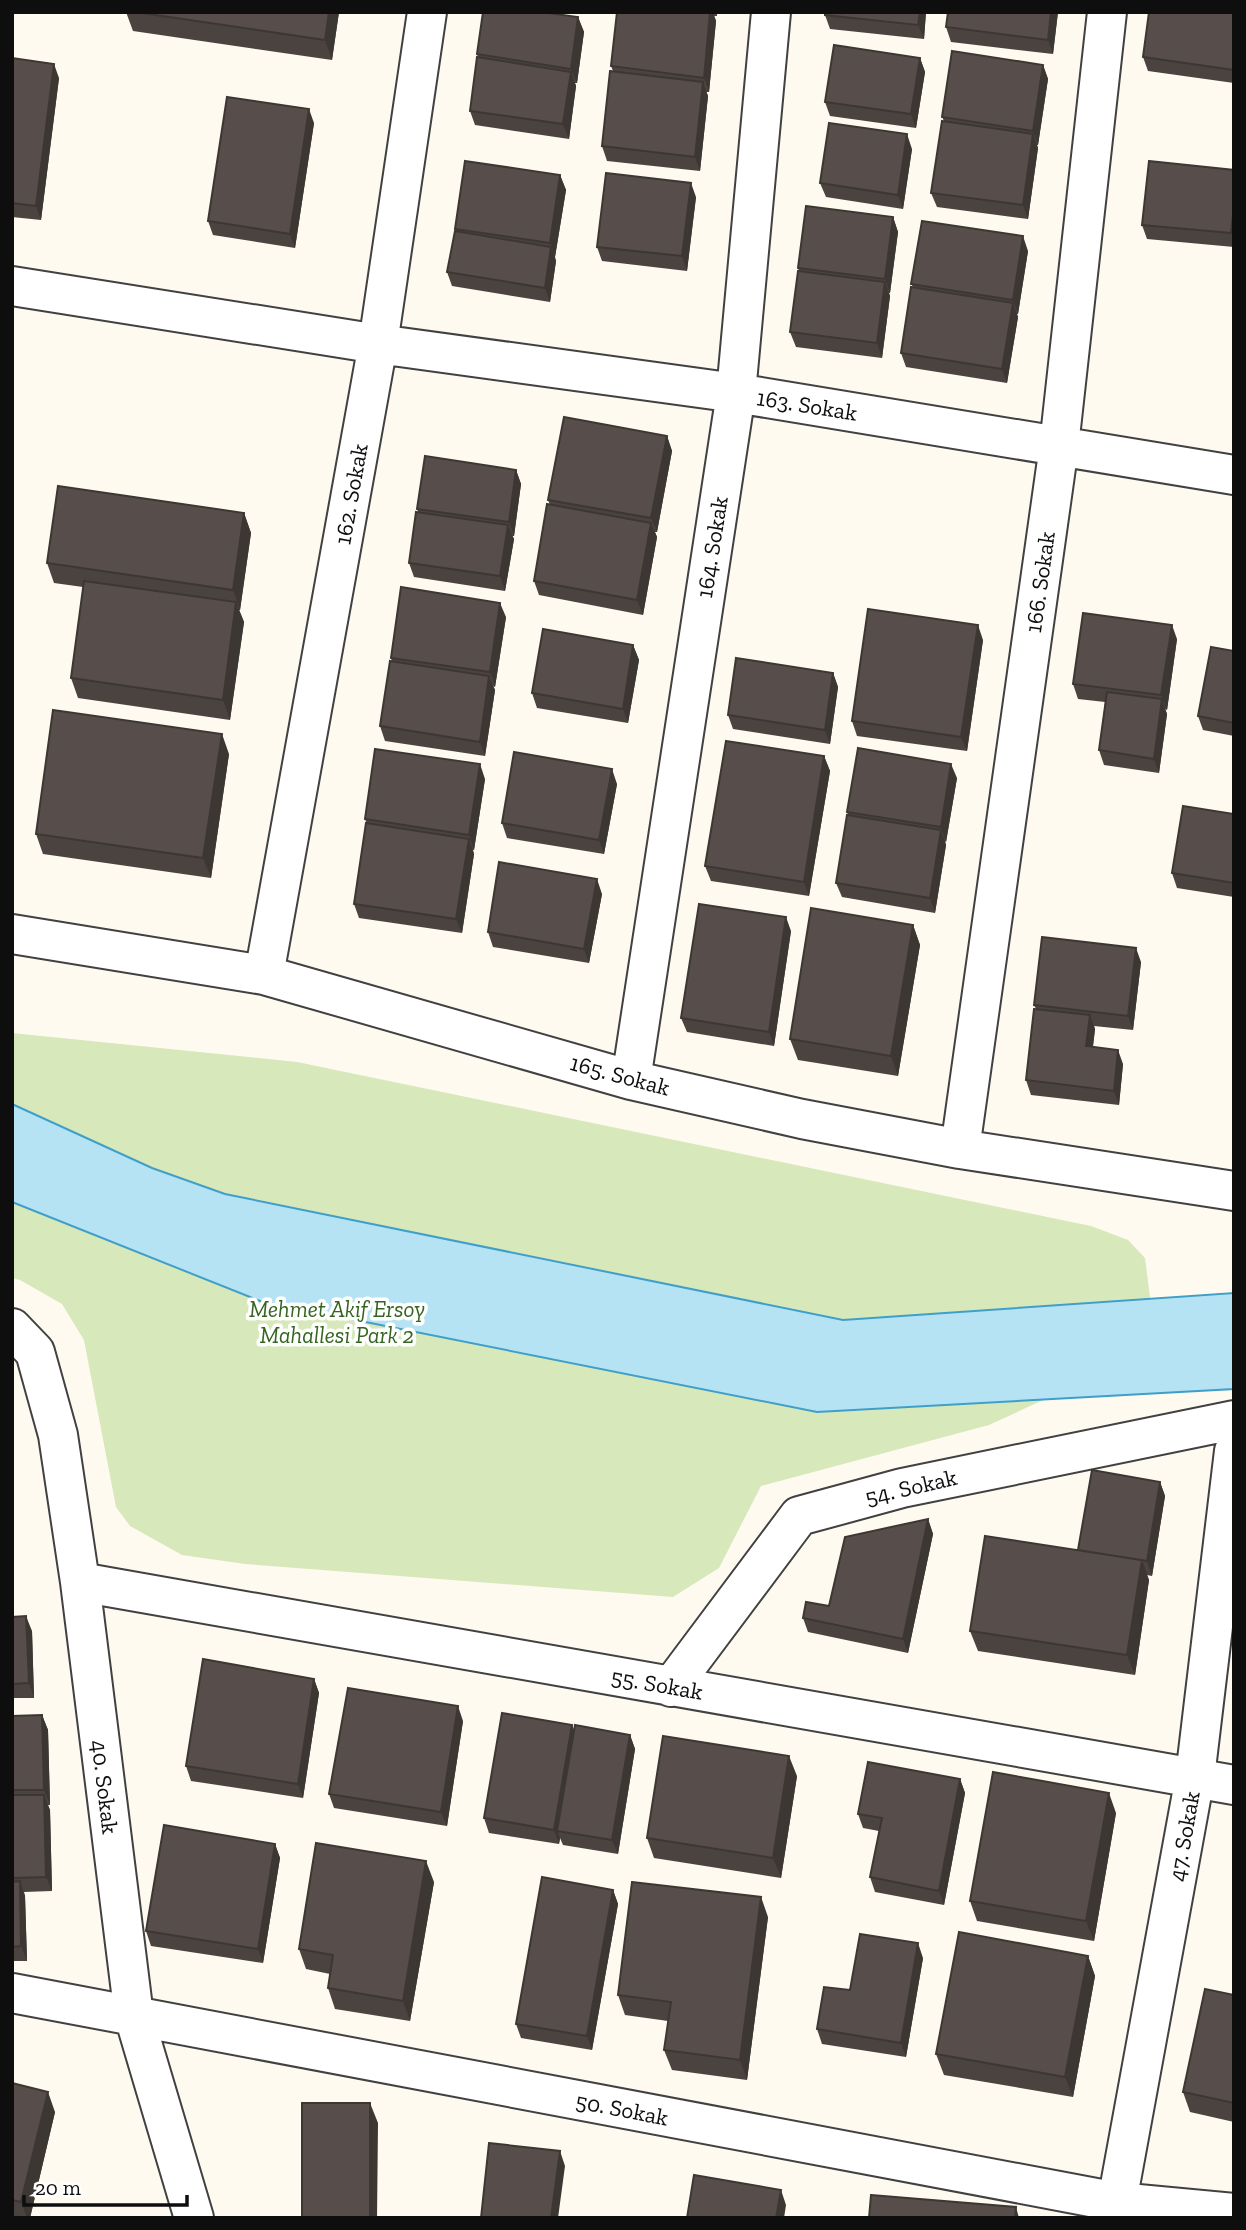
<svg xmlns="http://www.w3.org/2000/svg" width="1246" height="2230" font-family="'Zilla Slab',serif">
  <rect width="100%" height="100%" fill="#fefaf0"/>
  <path fill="#d7e8bb" d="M12 1033 297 1062 1091 1226 1128 1240 1145 1258 1154 1328 1104 1372 989 1425 761 1486 719 1568 673 1597 245 1564 182 1555 130 1526 116 1507 84 1340 62 1304 20 1280 12 1278Z"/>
  <path fill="#b6e3f4" stroke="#409fc9" stroke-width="2" d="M12 1104 152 1168 225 1194 843 1320 1234 1293V1389L817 1412 260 1301 12 1202Z"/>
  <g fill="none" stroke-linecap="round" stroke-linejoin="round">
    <g stroke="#414141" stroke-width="42">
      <path id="street" d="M12 286 378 344 736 393 1234 475
        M12 934 264 975 631 1080 802 1119 960 1149 1234 1191
        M264 975 378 344 427 12
        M631 1080 736 393 771 12
        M960 1149 1059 446 1107 12
        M12 1328 35 1352 58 1435 80 1582 134 2016 194 2218
        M80 1582 1234 1785
        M671 1687 799 1516 902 1488 1234 1420
        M12 1993 1117 2202 1234 2213
        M1120 2218 1117 2202 1195 1777 1234 1451"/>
    </g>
    <use href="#street" stroke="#fff" stroke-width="38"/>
  </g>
  <path fill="#4b4340" d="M126 12H339L332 60 133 31Z
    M617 12H717V16H714L716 21 709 92H706L708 96 700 171 607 161 602 146 613 71 611 66Z
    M825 12H926L924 39 830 29 825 15Z
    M1058 12 1053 54 951 42 946 27Z
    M1234 12V83L1148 71 1143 57Z
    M578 17 584 32 577 83H575L576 86 569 139 475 125 470 111 478 58 477 54Z
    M12 58 59 78 41 220 12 217Z
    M920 58 925 72 916 128 830 116 825 102Z
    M1043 65 1048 79 1038 145H1037L1038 148 1028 219 937 207 931 193 944 121 942 117Z
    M314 123 295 248 213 235 208 221Z
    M912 149 903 209 826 197 820 183Z
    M1234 170V247L1147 239 1142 225Z
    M560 175 566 190 555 257 556 261 550 302 452 286 447 272 456 231 455 229Z
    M696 197 687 271 602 261 597 247Z
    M893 217 898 232 890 293H889L890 296 882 358 796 347 790 332 799 272 798 268Z
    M1028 251 1018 314H1017L1018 317 1007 383 906 367 901 353 913 287 911 284Z
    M667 436 672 451 657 532H655L657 537 643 615 539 595 534 581 550 505 548 500Z
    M516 470 521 484 514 536H512L514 539 505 591 414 577 409 563 418 512 417 509Z
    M244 513 251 533 240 610H239L244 622 230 720 78 698 71 678 83 587 54 583 47 563Z
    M506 617 495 687 493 686 495 690 485 756 385 741 380 726 392 662 391 658Z
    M1177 639 1167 710 1165 709 1167 714 1159 773 1104 765 1099 750 1105 702 1078 699 1073 684Z
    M983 640 967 751 857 736 852 721Z
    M633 645 639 660 628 723 537 708 532 693Z
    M1234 651V736L1203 730 1198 716Z
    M833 673 838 687 830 744 733 729 728 715Z
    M229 754 211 878 43 854 36 834Z
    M824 756 830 771 809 896 711 881 705 866Z
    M957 778 946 842 945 841 946 845 935 913 842 897 836 883 848 816 847 812Z
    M485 779 474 850H473L474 854 462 933 359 918 354 904 367 824 365 819Z
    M617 784 604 854 507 838 502 823Z
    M1234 814V897L1177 888 1172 873Z
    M602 894 589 963 493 947 488 932Z
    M913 925 920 945 898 1076 798 1060 790 1039Z
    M791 931 774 1046 687 1032 681 1018Z
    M1141 962 1133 1030 1094 1026 1095 1029 1093 1047 1123 1064 1119 1105 1031 1095 1026 1080 1036 1009 1034 1005Z
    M1160 1482 1165 1496 1152 1576 1147 1575 1149 1580 1135 1675 978 1651 970 1631 1078 1550Z
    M928 1519 933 1534 908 1653 808 1632 803 1618 829 1606Z
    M12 1617 32 1631 34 1698H12Z
    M314 1679 319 1693 303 1798 191 1781 186 1766Z
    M42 1715 48 1730 50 1805H48L50 1810 52 1891 24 1892 25 1896 27 1961H12V1716Z
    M463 1721 447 1826 334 1808 329 1794Z
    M572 1725 574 1730 630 1735 635 1749 618 1854 563 1845 560 1838 559 1844 489 1833 484 1818Z
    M797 1776 781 1878 654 1858 647 1838Z
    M960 1779 965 1793 944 1905 875 1892 870 1877 879 1831 863 1828 858 1814Z
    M1116 1813 1094 1941 977 1921 970 1901Z
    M275 1844 280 1858 263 1963 151 1946 146 1931Z
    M434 1882 410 2021 335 2009 328 1988 330 1974 306 1969 299 1949Z
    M613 1890 618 1904 592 2050 521 2038 516 2024Z
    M768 1917 747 2080 672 2070 664 2050 668 2021 625 2015 618 1995Z
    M1088 1956 1095 1976 1073 2097 944 2075 936 2054Z
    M923 1958 906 2057 822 2044 817 2029 850 1990Z
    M1234 1995V2122L1190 2112 1183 2092Z
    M12 2083 55 2112 30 2218H12Z"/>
  <path fill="#3d3734" d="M329 12H339L332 60 325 40Z
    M710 12H713L716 21 709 92 704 78Z
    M920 12H926L924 39 918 25Z
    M1051 12H1058L1053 54 1048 40Z
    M578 17 584 32 577 83 571 69Z
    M920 58 925 72 916 128 911 114Z
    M54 64 59 78 41 220 36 206Z
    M1043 65 1048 79 1038 145 1033 131Z
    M571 72 576 86 569 139 563 124Z
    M703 82 708 96 700 171 695 157Z
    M309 109 314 123 295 248 290 234Z
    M907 134 912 149 903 209 898 195Z
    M1033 134 1038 148 1028 219 1023 205Z
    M560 175 566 190 555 257 550 243Z
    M691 183 696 197 687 271 682 256Z
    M1234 206V241L1231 233Z
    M893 217 898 232 890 293 885 279Z
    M1023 236 1028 251 1018 314 1013 300Z
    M551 247 556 261 550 302 545 288Z
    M885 282 890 296 882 358 877 343Z
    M1013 303 1018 317 1007 383 1002 369Z
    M667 436 672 451 657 532 651 518Z
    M516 470 521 484 514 536 509 522Z
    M244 513 251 533 240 610 233 590Z
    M651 523 657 537 643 615 637 600Z
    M508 525 514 539 505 591 500 576Z
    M236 602 244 622 230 720 223 700Z
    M500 603 506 617 495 687 490 672Z
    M978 625 983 640 967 751 961 737Z
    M1172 625 1177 639 1167 710 1161 695Z
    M633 645 639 660 628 723 623 709Z
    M833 673 838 687 830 744 825 730Z
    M489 676 495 690 485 756 480 742Z
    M1162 699 1167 714 1159 773 1154 759Z
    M222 734 229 754 211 878 203 858Z
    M824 756 830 771 809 896 804 882Z
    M480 764 485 779 474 850 469 835Z
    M951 764 957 778 946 842 941 827Z
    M612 769 617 784 604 854 599 840Z
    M941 830 946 845 935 913 930 898Z
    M469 839 474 854 462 933 456 919Z
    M597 879 602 894 589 963 584 949Z
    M786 917 791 931 774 1046 769 1032Z
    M913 925 920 945 898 1076 891 1056Z
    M1136 948 1141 962 1133 1030 1128 1016Z
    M1090 1015 1095 1029 1091 1061 1086 1046Z
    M1118 1050 1123 1064 1119 1105 1114 1091Z
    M1160 1482 1165 1496 1152 1576 1147 1561Z
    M928 1519 933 1534 908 1653 903 1639Z
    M1142 1560 1149 1580 1135 1675 1127 1655Z
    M26 1616 32 1631 34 1698 29 1683Z
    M314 1679 319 1693 303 1798 298 1784Z
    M458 1706 463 1721 447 1826 441 1812Z
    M42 1715 48 1730 50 1805 44 1790Z
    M572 1725 577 1739 557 1831 560 1838 559 1844 554 1830Z
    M630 1735 635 1749 618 1854 612 1840Z
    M789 1756 797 1776 781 1878 773 1858Z
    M960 1779 965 1793 944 1905 939 1891Z
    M1109 1793 1116 1813 1094 1941 1086 1921Z
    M44 1795 50 1810 52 1891 46 1877Z
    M275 1844 280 1858 263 1963 258 1949Z
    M426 1861 434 1882 410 2021 403 2001Z
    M20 1881 25 1896 27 1961 21 1946Z
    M613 1890 618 1904 592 2050 587 2036Z
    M761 1897 768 1917 747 2080 740 2060Z
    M918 1943 923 1958 906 2057 901 2043Z
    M1088 1956 1095 1976 1073 2097 1065 2077Z
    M48 2092 55 2112 30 2218H27L21 2202Z
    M370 2103 378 2123 377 2218H370Z
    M560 2151 565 2166 558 2218H551Z
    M781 2190 786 2205 784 2218H776Z
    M1016 2207 1019 2218H1015Z"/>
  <path fill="#574e4b" stroke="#3d3734" stroke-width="2" d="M135 12H329L325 40Z
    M483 12H541L578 17 571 69 477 54Z
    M617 12H710L704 78 611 66Z
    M825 12H920L918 25 825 15Z
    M948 12H1051L1048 40 946 27Z
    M1149 12H1234V70L1143 57Z
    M834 45 920 58 911 114 825 102Z
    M952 51 1043 65 1033 131 942 117Z
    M477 57 571 72 563 124 470 111Z
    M12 58 54 64 36 206 12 203Z
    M610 71 703 82 695 157 602 146Z
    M227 97 309 109 290 234 208 221Z
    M942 121 1033 134 1023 205 931 193Z
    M829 123 907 134 898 195 820 183Z
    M465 161 560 175 550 243 455 229Z
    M1149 161 1234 170V206L1231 233 1142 225Z
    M606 173 691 183 682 256 597 247Z
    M806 206 893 217 885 279 798 268Z
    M922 221 1023 236 1013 300 911 284Z
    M455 231 551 247 545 288 447 272Z
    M798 271 885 282 877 343 790 332Z
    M911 287 1013 303 1002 369 901 353Z
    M564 417 667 436 651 518 548 500Z
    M425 456 516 470 509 522 417 509Z
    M58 486 244 513 233 590 47 563Z
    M547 504 651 523 637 600 534 581Z
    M416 512 508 525 500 576 409 563Z
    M84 581 236 602 223 700 71 678Z
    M401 587 500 603 490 672 391 658Z
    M868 609 978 625 961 737 852 721Z
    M1083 613 1172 625 1161 695 1073 684Z
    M543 629 633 645 623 709 532 693Z
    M1211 647 1234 651V723L1198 716Z
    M736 658 833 673 825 730 728 715Z
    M390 661 489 676 480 742 380 726Z
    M1107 692 1162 699 1154 759 1099 750Z
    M53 710 222 734 203 858 36 834Z
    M726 741 824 756 804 882 705 866Z
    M858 748 951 764 941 827 847 812Z
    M375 749 480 764 469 835 365 819Z
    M514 752 612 769 599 840 502 823Z
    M1183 806 1234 814V883L1172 873Z
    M847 815 941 830 930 898 836 883Z
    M366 823 469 839 456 919 354 904Z
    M499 862 597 879 584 949 488 932Z
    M699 904 786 917 769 1032 681 1018Z
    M811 908 913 925 891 1056 790 1039Z
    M1042 937 1136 948 1128 1016 1034 1005Z
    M1034 1009 1090 1015 1086 1046 1118 1050 1114 1091 1026 1080Z
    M1092 1470 1160 1482 1147 1561 1078 1550Z
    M928 1519 903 1639 803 1618 806 1602 829 1606 845 1537Z
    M985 1536 1142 1560 1127 1655 970 1631Z
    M26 1616 29 1683 12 1684V1617Z
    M203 1659 314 1679 298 1784 186 1766Z
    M348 1688 458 1706 441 1812 329 1794Z
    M502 1713 572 1725 554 1830 484 1818Z
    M42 1715 44 1790H12V1716Z
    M575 1725 630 1735 612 1840 557 1831Z
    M663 1736 789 1756 773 1858 647 1838Z
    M868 1762 960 1779 939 1891 870 1877 882 1818 858 1814Z
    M993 1772 1109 1793 1086 1921 970 1901Z
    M12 1795H44L46 1877 12 1878Z
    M164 1825 275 1844 258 1949 146 1931Z
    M316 1843 426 1861 403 2001 328 1988 333 1955 299 1949Z
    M542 1877 613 1890 587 2036 516 2024Z
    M20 1881 21 1946 12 1947V1882Z
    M632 1882 761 1897 740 2060 664 2050 671 2002 618 1995Z
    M959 1932 1088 1956 1065 2077 936 2054Z
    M860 1934 918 1943 901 2043 817 2029 824 1987 850 1990Z
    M1205 1989 1234 1995V2103L1183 2092Z
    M12 2083 48 2092 21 2202 12 2200Z
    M302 2103H370V2218H302Z
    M489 2143 560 2151 551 2218H481Z
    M694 2175 781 2190 776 2218H687Z
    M871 2195 1016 2207 1015 2218H869Z"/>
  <g text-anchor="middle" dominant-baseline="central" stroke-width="7" stroke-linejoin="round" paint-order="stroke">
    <g font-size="23" fill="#0e0e0e" stroke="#fff">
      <text transform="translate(807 405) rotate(9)">163. Sokak</text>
      <text transform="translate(351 494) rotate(-80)">162. Sokak</text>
      <text transform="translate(712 547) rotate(-81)">164. Sokak</text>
      <text transform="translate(1040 582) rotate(-82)">166. Sokak</text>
      <text transform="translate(620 1075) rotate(15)">165. Sokak</text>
      <text transform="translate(911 1487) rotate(-13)">54. Sokak</text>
      <text transform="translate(657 1684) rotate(10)">55. Sokak</text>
      <text transform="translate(105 1787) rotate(83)">40. Sokak</text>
      <text transform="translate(1184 1836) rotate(-80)">47. Sokak</text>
      <text transform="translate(622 2109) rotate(11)">50. Sokak</text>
    </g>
    <g font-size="23" font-style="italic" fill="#356520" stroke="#fff">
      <text x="337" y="1309">Mehmet Akif Ersoy<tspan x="337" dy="26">Mahallesi Park 2</tspan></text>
    </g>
  </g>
  <rect width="1246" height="2230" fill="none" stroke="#0e0e0e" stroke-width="28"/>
  <path d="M24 2195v10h163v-10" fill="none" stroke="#0e0e0e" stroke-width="3.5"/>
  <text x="35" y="2195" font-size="21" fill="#0e0e0e" stroke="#ffffff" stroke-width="5" paint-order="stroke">20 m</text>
</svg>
